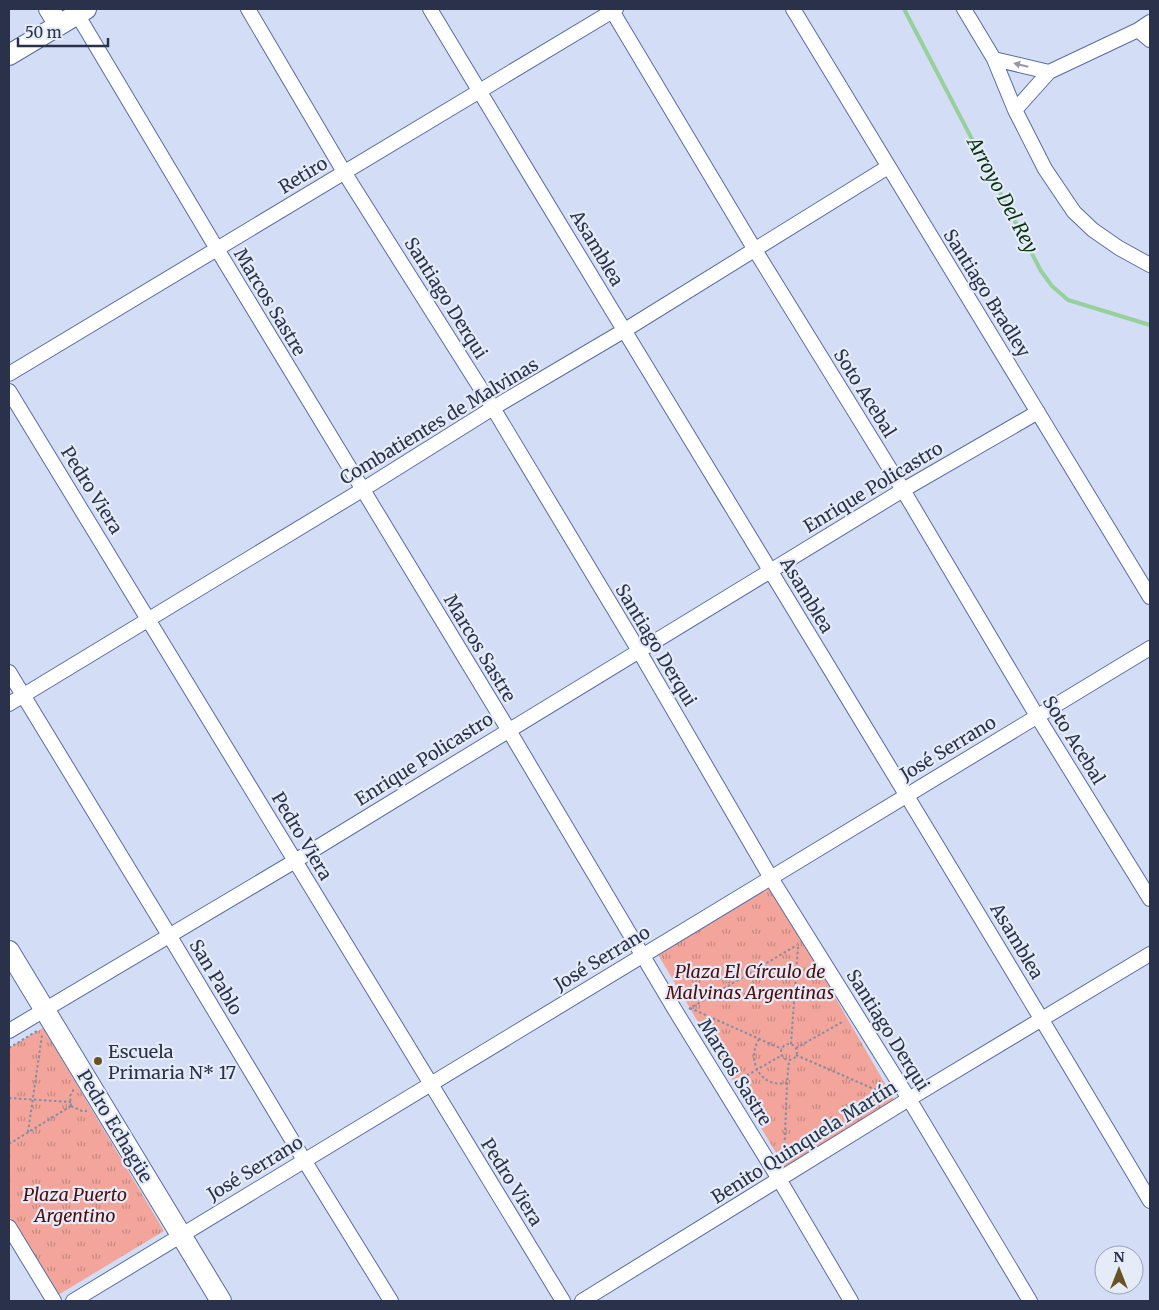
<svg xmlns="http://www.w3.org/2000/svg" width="1159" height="1310" font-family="Merriweather,serif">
  <defs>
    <pattern id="park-tufts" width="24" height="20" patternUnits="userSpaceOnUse" patternTransform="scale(1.25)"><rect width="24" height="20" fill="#f3a59b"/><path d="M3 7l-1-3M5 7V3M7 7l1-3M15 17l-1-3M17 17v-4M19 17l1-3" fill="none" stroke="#c58780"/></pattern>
  </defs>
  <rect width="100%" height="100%" fill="#d3def6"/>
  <path fill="url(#park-tufts)" d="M771 886 895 1101 785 1168 657 953Z
    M43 1028 164 1231 58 1295 9 1216V1048Z"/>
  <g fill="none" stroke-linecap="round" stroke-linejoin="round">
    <path stroke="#96d09b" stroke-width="4" d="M904 9 1041 271 1052 286 1068 300 1150 325"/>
    <g stroke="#576da3" stroke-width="16">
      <path id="street" d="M248 9 344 172 493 408 639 651 771 878 909 1099 1030 1301
        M430 9C669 407 913 801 1150 1201
        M611 9 755 250 903 490 1037 716 1150 899
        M793 9C911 206 1032 401 1150 597
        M964 9 994 59 1015 110 1045 169 1074 212 1093 230 1119 248 1150 265
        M77 14 217 249 508 729 678 1015 779 1179 851 1301
        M1138 30 1150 40
        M994 59 1049 72
        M1015 110 1049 72 1138 30 1150 22
        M9 374 616 9
        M9 391C195 693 377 998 563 1301
        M9 672 169 935 304 1160 391 1301
        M9 704 362 490 493 408 625 330 888 167
        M9 1031 295 861 903 490 1038 412
        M9 1227 54 1301
        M73 1301 1150 648
        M582 1301 904 1102 1150 954"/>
    </g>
    <g stroke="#576da3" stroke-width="22">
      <path id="secondary" d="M49 9 59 25
        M9 55 86 9
        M9 951 221 1301"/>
    </g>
    <path stroke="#838da5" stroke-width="2" stroke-dasharray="2.5 2.5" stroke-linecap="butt" d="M690 1008 782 1049
      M689 1009 797 945
      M759 1039C746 1060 760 1088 786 1083
      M791 1044 798 947
      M781 1052a8 8 0 1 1 16 0a8 8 0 1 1-16 0Z
      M9 1048 37 1031
      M796 1048 844 1021
      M796 1055 890 1096
      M734 1083 782 1055
      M9 1098 71 1102
      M71 1106 70 1096 74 1089
      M71 1106 82 1111H87
      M28 1132 42 1035
      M9 1144 71 1106
      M784 1160 787 1083 789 1060"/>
    <use href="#street" stroke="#fff" stroke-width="14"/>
    <use href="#secondary" stroke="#fff" stroke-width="20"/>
  </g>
  <defs><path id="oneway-solid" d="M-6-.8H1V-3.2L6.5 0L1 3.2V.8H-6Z" transform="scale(1.25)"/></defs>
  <use fill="#9498a4" href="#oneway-solid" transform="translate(1021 65) rotate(-166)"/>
  <circle fill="#675221" stroke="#e5ebf7" stroke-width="2" cx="98" cy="1061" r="5"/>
  <g text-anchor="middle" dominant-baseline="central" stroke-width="4.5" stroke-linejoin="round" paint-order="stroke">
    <g font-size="18" fill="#29324a" stroke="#e5ebf7">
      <text transform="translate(303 175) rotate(-31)">Retiro</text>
      <text transform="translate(597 248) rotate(59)">Asamblea</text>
      <text transform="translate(987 293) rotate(58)">Santiago Bradley</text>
      <text transform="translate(446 298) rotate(58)">Santiago Derqui</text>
      <text transform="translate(270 302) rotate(59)">Marcos Sastre</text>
      <text transform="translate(865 393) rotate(58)">Soto Acebal</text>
      <text transform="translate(439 421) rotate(-31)">Combatientes de Malvinas</text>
      <text transform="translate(873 487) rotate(-31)">Enrique Policastro</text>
      <text transform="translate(92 490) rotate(58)">Pedro Viera</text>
      <text transform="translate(807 595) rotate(59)">Asamblea</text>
      <text transform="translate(656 645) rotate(59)">Santiago Derqui</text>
      <text transform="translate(480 648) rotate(59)">Marcos Sastre</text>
      <text transform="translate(1074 740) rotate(58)">Soto Acebal</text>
      <text transform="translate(948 748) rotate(-31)">José Serrano</text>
      <text transform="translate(424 759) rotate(-32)">Enrique Policastro</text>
      <text transform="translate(302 836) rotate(59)">Pedro Viera</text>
      <text transform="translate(1017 941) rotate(59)">Asamblea</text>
      <text transform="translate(602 958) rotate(-31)">José Serrano</text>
      <text transform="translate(216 977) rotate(59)">San Pablo</text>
      <text transform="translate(888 1030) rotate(58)">Santiago Derqui</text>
      <text transform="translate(735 1072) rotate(58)">Marcos Sastre</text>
      <text transform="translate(115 1126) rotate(59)">Pedro Echagüe</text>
      <text transform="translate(804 1142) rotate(-32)">Benito Quinquela Martín</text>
      <text transform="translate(255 1168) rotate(-31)">José Serrano</text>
      <text transform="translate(512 1182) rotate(58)">Pedro Viera</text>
    </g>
    <g font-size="18" font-style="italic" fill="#510b0b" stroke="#e5ebf7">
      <text x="750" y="971">Plaza El Círculo de<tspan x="750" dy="21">Malvinas Argentinas</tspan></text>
      <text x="75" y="1194">Plaza Puerto<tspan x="75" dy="21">Argentino</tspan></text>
    </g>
    <g font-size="18" fill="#29324a" stroke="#e5ebf7" text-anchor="start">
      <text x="108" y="1051">Escuela<tspan x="108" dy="21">Primaria N* 17</tspan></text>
    </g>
    <g font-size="19" font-style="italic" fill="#073311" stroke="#e5ebf7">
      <text transform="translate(1003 195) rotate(62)">Arroyo Del Rey</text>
    </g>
  </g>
  <rect width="1159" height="1310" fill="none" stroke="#29324a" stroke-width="20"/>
  <g transform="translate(1119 1270)"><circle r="24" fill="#e5ebf7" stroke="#9aa1b2"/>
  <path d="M0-4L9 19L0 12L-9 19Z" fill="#675221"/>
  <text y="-8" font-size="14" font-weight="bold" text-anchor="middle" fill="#29324a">N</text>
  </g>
  <path d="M18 38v8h90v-8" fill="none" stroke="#29324a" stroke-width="2.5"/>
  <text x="25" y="38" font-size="15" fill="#29324a" stroke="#e5ebf7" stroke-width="4" paint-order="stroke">50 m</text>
</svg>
